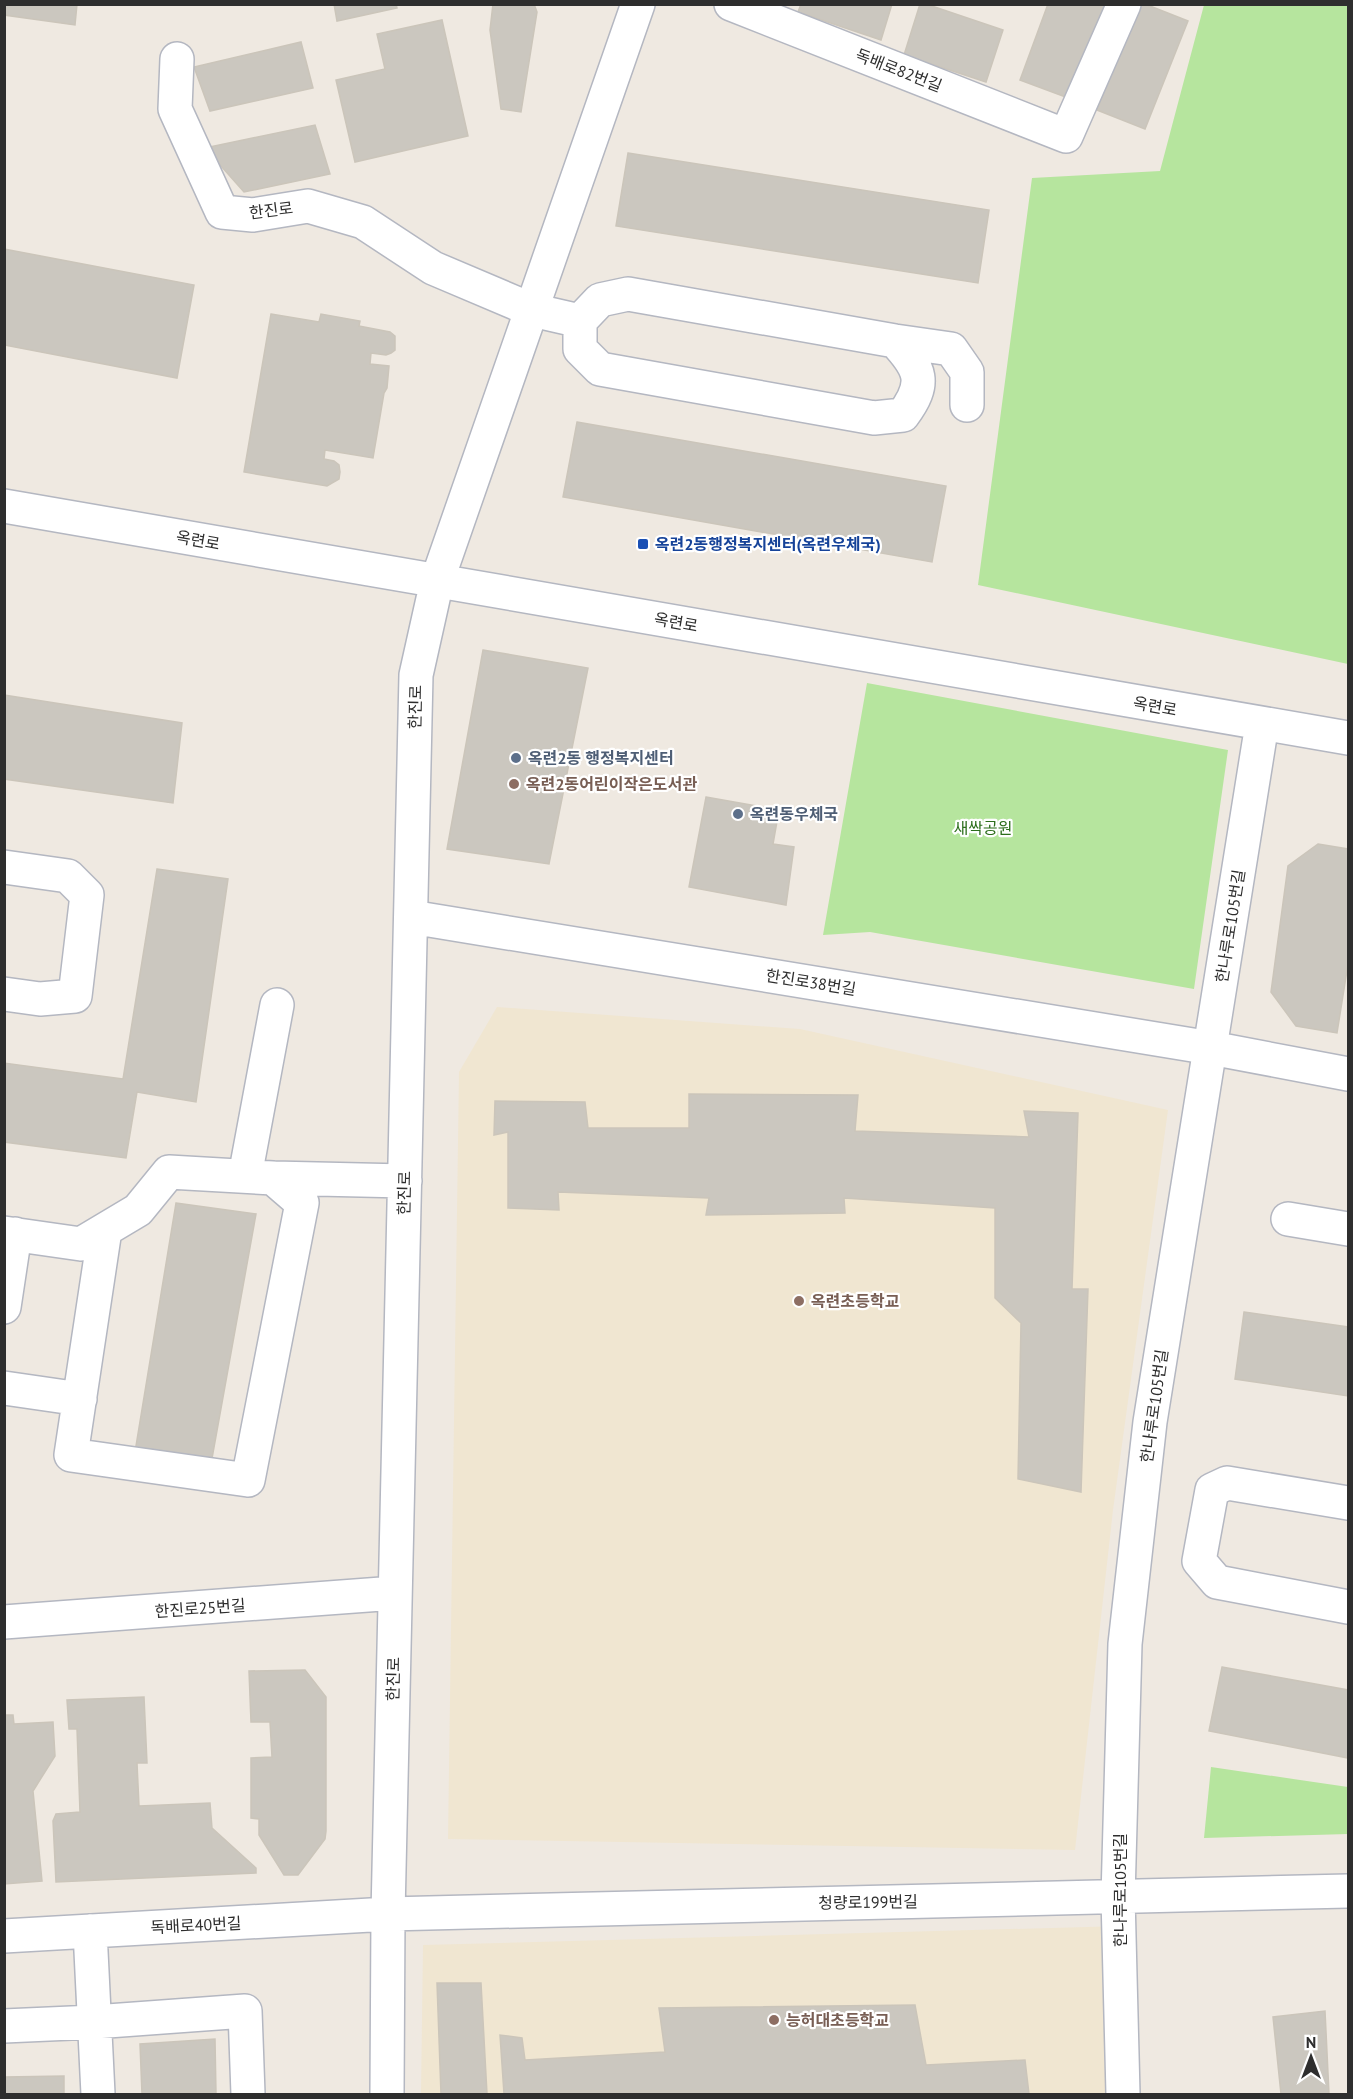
<svg xmlns="http://www.w3.org/2000/svg" width="1353" height="2099" font-family="'PT Sans','Noto Sans KR',sans-serif">
  <rect width="100%" height="100%" fill="#efe9e1"/>
  <path fill="#f0e6d1" d="M497 1007 800 1029 1168 1110 1113 1510 1075 1850 448 1839 459 1072Z
    M1123 1926 1130 2094H421L423 1945Z"/>
  <path fill="#b6e59e" d="M1204 5H1348V664L978 585 1032 178 1160 171Z
    M867 683 1228 750 1194 989 870 932 823 935Z
    M1211 1767 1348 1787V1834L1204 1838Z"/>
  <path fill="#cbc7bf" stroke="#cbc5ba" stroke-width="1.5" d="M4 4H77L75 25 4 15Z
    M334 4H396L397 8 337 21Z
    M493 4H534L537 12 521 112 501 109 490 30Z
    M801 4H892L881 40 798 12Z
    M920 4H926L1003 30 986 82 904 55Z
    M1048 4H1106L1071 99 1020 80Z
    M1139 4H1145L1188 21 1145 129 1097 110Z
    M442 20 468 136 355 162 336 80 385 69 377 34Z
    M301 42 313 88 210 111 194 67Z
    M315 125 330 174 244 192 205 148Z
    M628 153 989 210 978 283 616 226Z
    M4 249 194 285 177 378 4 345Z
    M271 314 319 322 321 314 360 321 359 326 390 332 395 336V350L391 353 386 355 371 353 370 364 389 366 387 388 384 393 373 458 325 450 324 459 334 461 339 465 340 472 339 479 327 486 244 472Z
    M577 422 946 486 932 562 563 497Z
    M483 650 588 668 549 864 447 849Z
    M4 695 182 723 173 803 4 779Z
    M706 797 779 810 773 844 794 847 786 905 689 887Z
    M1318 844 1348 849V964L1337 1033 1296 1026 1271 992 1288 866Z
    M157 869 228 879 196 1102 137 1092 126 1158 4 1142V1063L123 1079Z
    M689 1094 858 1095 855 1131 1029 1137 1024 1111 1078 1113 1072 1289H1088L1081 1492 1018 1479 1021 1323 995 1298V1208L844 1198 845 1213 706 1215 709 1198 558 1192 559 1210 508 1208V1132L494 1135 495 1101 585 1102 588 1128H689Z
    M176 1203 256 1214 211 1464 134 1458Z
    M1244 1312 1348 1327V1396L1235 1379Z
    M1222 1667 1348 1690V1758L1209 1731Z
    M305 1670 326 1697V1831L325 1839 298 1875H284L259 1835V1819L251 1818V1758L272 1757 270 1722H251L249 1671Z
    M144 1697 147 1763H137L139 1806 210 1803 212 1828 256 1868V1873L56 1882 53 1821 56 1814 80 1812 77 1729H69L67 1700Z
    M4 1715H13L14 1724 53 1722 55 1756 33 1791 42 1881 4 1884Z
    M437 1983H481L487 2094H441Z
    M915 2005 926 2065 1025 2060 1029 2094H504L500 2035 522 2038 525 2060 665 2052 659 2008Z
    M1325 2011 1329 2094H1281L1273 2017Z
    M215 2039 216 2094H142L140 2044Z
    M64 2076V2094H4V2077Z"/>
  <g fill="none" stroke-linecap="round" stroke-linejoin="round">
    <g stroke="#b4b7c1" stroke-width="36">
      <path id="minor" d="M731 4 1066 136 1124 4
        M177 59 175 109 222 212 253 215 308 206 363 222 433 268 532 310 580 321 600 300 628 294 895 341 951 349 967 372V405
        M580 321V349L600 369 874 418 903 415C927 383 921 369 895 341
        M4 506 1348 738
        M4 867 68 876 87 895 75 996 40 999 4 994
        M411 917 1211 1048 1348 1074
        M245 1176 277 1005
        M273 1178 405 1181
        M1288 1219 1348 1229
        M4 1233 81 1244 138 1210 169 1172 273 1178 302 1203 248 1480 71 1455 105 1230
        M4 1307 15 1234
        M4 1388 80 1399
        M1348 1503 1227 1483 1212 1490 1199 1561 1217 1582 1348 1607
        M4 1622 395 1593
        M90 1931 98 2094
        M4 1936 388 1914 1348 1891
        M4 2026 94 2022 245 2011 248 2094
        M387 2094 388 1914 416 675 437 581 638 4
        M1123 2094 1118 1897 1125 1644 1150 1422 1262 724"/>
    </g>
    <use href="#minor" stroke="#fff" stroke-width="33"/>
  </g>
  <rect fill="#1a4fb4" stroke="#fff" stroke-width="2" x="637" y="538" width="12" height="12" rx="3"/>
  <g fill="#5c6f8a" stroke="#fff" stroke-width="2">
    <circle cx="516" cy="758" r="6"/>
    <circle cx="738" cy="814" r="6"/>
  </g>
  <g fill="#8d6e63" stroke="#fff" stroke-width="2">
    <circle cx="514" cy="784" r="6"/>
    <circle cx="799" cy="1301" r="6"/>
    <circle cx="774" cy="2020" r="6"/>
  </g>
  <g text-anchor="middle" dominant-baseline="central" stroke-width="4.5" stroke-linejoin="round" paint-order="stroke">
    <g font-size="16" fill="#2e2e2e" stroke="#fff">
      <text transform="translate(899 70) rotate(21)">독배로82번길</text>
      <text transform="translate(271 210) rotate(-7)">한진로</text>
      <text transform="translate(198 540) rotate(10)">옥련로</text>
      <text transform="translate(676 622) rotate(10)">옥련로</text>
      <text transform="translate(1155 706) rotate(10)">옥련로</text>
      <text transform="translate(415 707) rotate(-89)">한진로</text>
      <text transform="translate(1230 926) rotate(-81)">한나루로105번길</text>
      <text transform="translate(811 982) rotate(9)">한진로38번길</text>
      <text transform="translate(404 1193) rotate(-89)">한진로</text>
      <text transform="translate(1154 1406) rotate(-82)">한나루로105번길</text>
      <text transform="translate(200 1608) rotate(-4)">한진로25번길</text>
      <text transform="translate(393 1679) rotate(-89)">한진로</text>
      <text transform="translate(1120 1890) rotate(-90)">한나루로105번길</text>
      <text transform="translate(868 1902) rotate(-1)">청량로199번길</text>
      <text transform="translate(196 1925) rotate(-3)">독배로40번길</text>
    </g>
    <g font-size="16" font-weight="bold" fill="#164399" stroke="#fff" text-anchor="start">
      <text x="655" y="544">옥련2동행정복지센터(옥련우체국)</text>
    </g>
    <g font-size="16" font-weight="bold" fill="#4e5e75" stroke="#fff" text-anchor="start">
      <text x="528" y="758">옥련2동 행정복지센터</text>
      <text x="750" y="814">옥련동우체국</text>
    </g>
    <g font-size="16" font-weight="bold" fill="#785e54" stroke="#fff" text-anchor="start">
      <text x="526" y="784">옥련2동어린이작은도서관</text>
      <text x="811" y="1301">옥련초등학교</text>
      <text x="786" y="2020">능허대초등학교</text>
    </g>
    <g font-size="16" fill="#2c6e1b" stroke="#fff">
      <text x="983" y="828">새싹공원</text>
    </g>
  </g>
  <rect width="1353" height="2099" fill="none" stroke="#2e2e2e" stroke-width="12"/>
  <g transform="translate(1311 2057)" stroke="#ffffff" stroke-width="4.5" paint-order="stroke">
  <path d="M0-4.5L10 22L0 15L-10 22Z" fill="#2e2e2e"/>
  <text y="-9" font-size="16" font-weight="bold" text-anchor="middle" fill="#2e2e2e">N</text>
  </g>
</svg>
